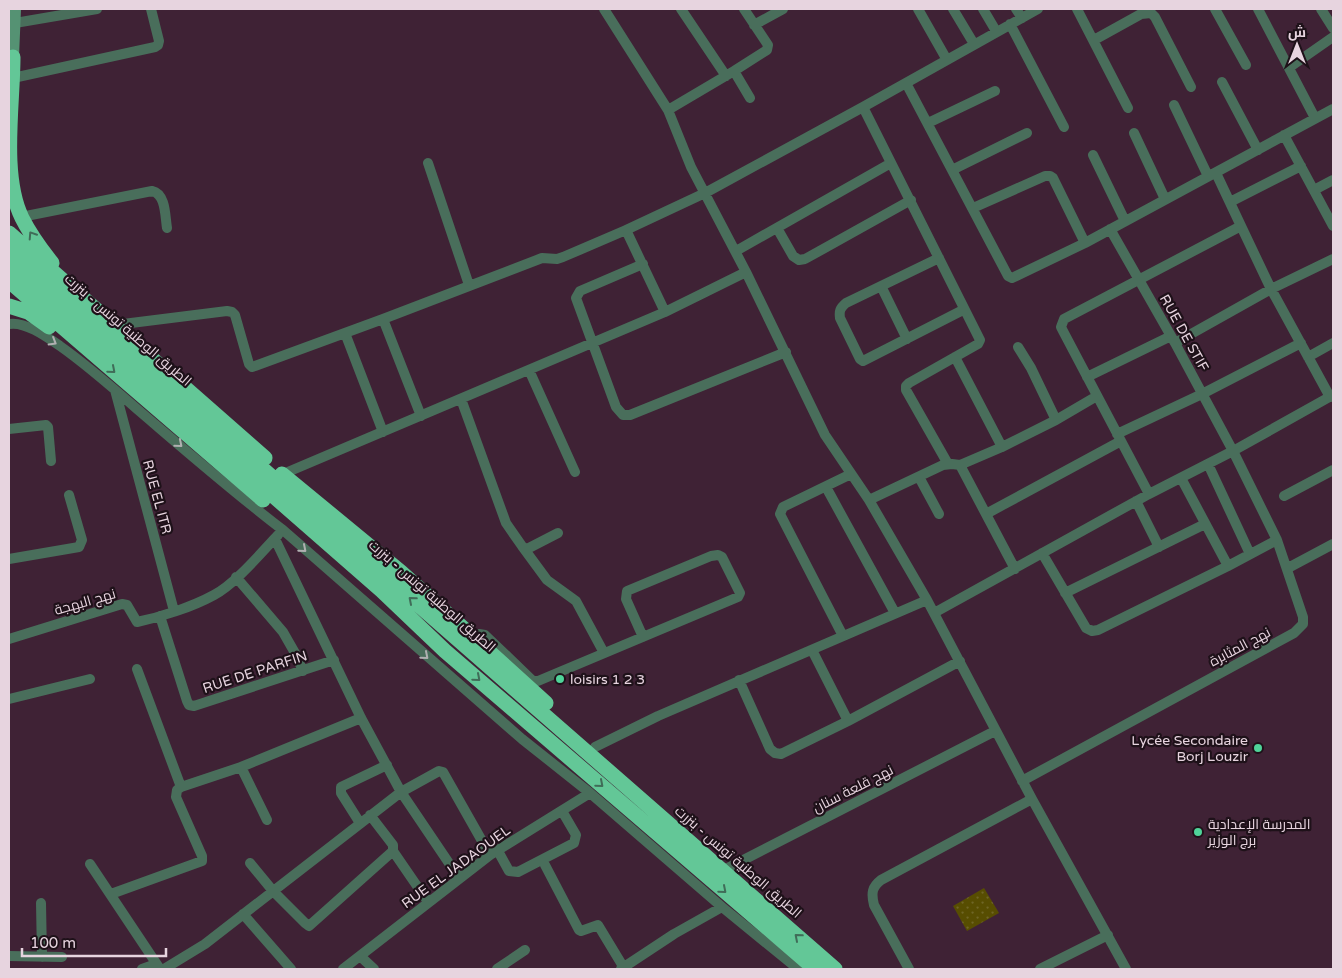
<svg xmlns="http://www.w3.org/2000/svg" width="1342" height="978" font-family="'Varela Round',Cairo,sans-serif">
  <defs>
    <pattern id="grass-dots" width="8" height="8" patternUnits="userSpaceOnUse" patternTransform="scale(1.25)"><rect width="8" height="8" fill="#574d01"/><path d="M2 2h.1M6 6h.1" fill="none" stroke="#6f6626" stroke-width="1.8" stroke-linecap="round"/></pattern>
  </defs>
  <rect width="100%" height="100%" fill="#3f2235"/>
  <path fill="url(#grass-dots)" d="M984 888 999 913 967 931 953 906Z"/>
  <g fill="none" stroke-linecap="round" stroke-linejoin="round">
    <path stroke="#496e5b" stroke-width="10" d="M604 9 668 110 691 167 746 272 825 435 869 500 927 600 1032 799 1126 969
      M681 9 726 76
      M918 9 947 60
      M953 9 974 44
      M983 9 996 31
      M1016 9 1022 18
      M1077 9 1128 108
      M1215 9 1246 65
      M1258 9 1315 118
      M1321 9 1333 28
      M15 23 97 9
      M1010 24 1064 127
      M754 25 783 9
      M1094 40 1141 14 1151 13 1155 17 1191 87
      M1290 67 1333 37
      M734 71 750 98
      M13 78 155 47 158 45 159 41 151 9
      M1222 82 1258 150
      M906 83 1008 276 1012 278 1085 243 1333 109
      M1174 105 1208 176
      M863 107 980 340 978 344 909 383 906 386V390L948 464
      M668 110 734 71 767 50 768 45 744 9
      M928 123 995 91
      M1134 133 1165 199
      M1284 135 1333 226
      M1093 155 1125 221
      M428 163 469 285
      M952 170 1027 133
      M1216 173 1241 226
      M1314 190 1333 180
      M1230 202 1301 166
      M973 208 1045 176H1050L1053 178 1085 243
      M21 217 152 191C166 194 165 216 167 228
      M777 228 793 256 799 260 805 259 911 200
      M626 230 665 312
      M736 251 891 163
      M939 258 846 303C840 308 839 311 840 318L860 359 863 361 963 310
      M643 264 580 291 576 298 616 407 623 415H630L786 352
      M881 286 907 339
      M383 319 421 416
      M9 324C25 321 47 337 60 346 87 365 112 387 137 409 185 450 233 492 283 530L522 739 590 793 722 907 798 969
      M115 325 227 311 232 312 235 315 249 364 252 367 255 366 383 319 542 258 557 259 563 257 626 230 705 193 863 107 1038 9
      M345 333 383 432
      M1175 343 1271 289 1333 259
      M1018 347 1031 368 1056 420
      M955 357 1002 447
      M1308 357 1333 343
      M529 370 575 472
      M1087 377 1171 336
      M115 390 174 611
      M461 399 506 523 522 546 547 580 576 601 604 653
      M9 429 46 425 48 427 51 461
      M1117 434 1202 394 1301 343
      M1208 464 1250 554
      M960 465 1015 569
      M283 474 665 312 746 272
      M919 477 939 514
      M1181 478 1228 566
      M826 487 895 613
      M1149 494 1063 331 1061 327 1064 319 1241 226 1271 289 1330 397
      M1284 496 1333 470
      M869 500 943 465 952 464 960 465 1002 447 1056 420 1097 396
      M1136 501 1159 547
      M986 514 1121 441
      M275 539 361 718 401 792 459 878
      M525 550 558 533
      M1042 553 1086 628 1092 631 1098 630 1228 566 1277 540
      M9 559 79 547 82 540 69 495
      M1288 568 1333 544
      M236 577 283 632 295 653 303 671
      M1065 593 1205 524
      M934 613 1149 494 1233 451 1333 395
      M160 616 187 701 189 705 194 706 334 660
      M472 636 479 634 485 635 533 681H538L738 597 740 593 722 557 718 555 711 556 627 591 626 599 643 637
      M843 636 780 514 783 507 851 474
      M9 639 122 604 127 605 137 622C161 617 192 607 214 595 235 584 261 553 278 535
      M812 650 848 721
      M137 669 181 787
      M739 680 770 749 775 753 781 754 848 721 960 661
      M9 699 90 679
      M595 747 658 716 927 600
      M241 767 267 820
      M1022 781 1294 633 1303 624V617L1277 540 1233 451 1175 343 1110 229
      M360 823 341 793V787L387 765
      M393 851 428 902
      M498 851 509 871 518 872 574 843 576 835 562 811
      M250 863 273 891 305 923 309 926 393 851V845L370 815
      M90 864 160 969
      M545 865 579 930 581 931 598 925 624 968
      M722 871 995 731
      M111 894 202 861V856L176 797 177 790 181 787 241 767 361 718
      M41 903 42 957
      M243 914 291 969
      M9 956 62 957
      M360 956 374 969
      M142 969 156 964
      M164 969 205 944 401 792 439 771 443 772 490 855
      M343 969 490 855 590 793
      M497 969 525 950
      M621 969 674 934 722 907
      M909 969 874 905C871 893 872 887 881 880L1032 799
      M1040 969 1108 935"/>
    <path stroke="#559273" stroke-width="12" d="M11 65 13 57 15 9"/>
    <path stroke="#63c797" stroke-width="15" d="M13 57C13 104 1 176 22 218 30 234 41 249 52 263
      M9 233 265 458
      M9 247 835 969
      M9 265 381 590 445 651 815 969
      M9 281 263 500
      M9 306 28 312 49 327
      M282 474 401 572 546 703"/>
  </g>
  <defs><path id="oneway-chevron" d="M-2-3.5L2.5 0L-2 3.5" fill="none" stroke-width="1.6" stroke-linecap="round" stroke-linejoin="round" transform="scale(1.25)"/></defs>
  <g stroke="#406c58">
    <use href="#oneway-chevron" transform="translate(32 235) rotate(-123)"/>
    <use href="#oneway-chevron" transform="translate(112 370) rotate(41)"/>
    <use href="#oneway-chevron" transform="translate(412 600) rotate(-139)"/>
    <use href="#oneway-chevron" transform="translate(477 678) rotate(41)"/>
    <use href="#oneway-chevron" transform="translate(600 784) rotate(41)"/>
    <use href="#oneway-chevron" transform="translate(723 890) rotate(41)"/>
    <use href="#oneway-chevron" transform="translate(798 937) rotate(-139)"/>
  </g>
  <g stroke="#b0b0b1">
    <use href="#oneway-chevron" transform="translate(53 342) rotate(31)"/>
    <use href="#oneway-chevron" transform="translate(179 444) rotate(40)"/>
    <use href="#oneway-chevron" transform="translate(303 549) rotate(41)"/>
    <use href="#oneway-chevron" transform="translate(425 656) rotate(41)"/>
  </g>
  <g fill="#4fd399" stroke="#1e1119" stroke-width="2">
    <circle cx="560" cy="679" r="5"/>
    <circle cx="1258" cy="748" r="5"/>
    <circle cx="1198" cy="832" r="5"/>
  </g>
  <g text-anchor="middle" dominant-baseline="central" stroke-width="4.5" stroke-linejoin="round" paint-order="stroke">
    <g font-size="14" fill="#e7d4df" stroke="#1e1119">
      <text transform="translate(128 330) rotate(41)">الطريق الوطنية تونس - بنزرت</text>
      <text transform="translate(1184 333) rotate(61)">RUE DE STIF</text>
      <text transform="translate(157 497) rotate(75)">RUE EL ITR</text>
      <text transform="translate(432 596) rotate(41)">الطريق الوطنية تونس - بنزرت</text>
      <text transform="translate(85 602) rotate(-16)">نهج البهجة</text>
      <text transform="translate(1240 647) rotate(-28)">نهج المثابرة</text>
      <text transform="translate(255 672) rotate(-18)">RUE DE PARFIN</text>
      <text transform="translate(853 789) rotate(-27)">نهج قلعة سنان</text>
      <text transform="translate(738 862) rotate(41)">الطريق الوطنية تونس - بنزرت</text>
      <text transform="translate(456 867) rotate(-36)">RUE EL JADAOUEL</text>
    </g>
    <g font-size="14" fill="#e7d4df" stroke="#1e1119" text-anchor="start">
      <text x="570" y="679">loisirs 1 2 3</text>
      <text x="1248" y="740" text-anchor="end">Lycée Secondaire<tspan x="1248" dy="16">Borj Louzir</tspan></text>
      <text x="1208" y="824">المدرسة الإعدادية<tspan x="1208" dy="16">برج الوزير</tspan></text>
    </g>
  </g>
  <rect width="1342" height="978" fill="none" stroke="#e7d4df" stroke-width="20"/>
  <g transform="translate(1297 45)" stroke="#1e1119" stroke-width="4" paint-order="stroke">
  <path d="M0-4L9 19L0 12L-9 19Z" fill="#e7d4df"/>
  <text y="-8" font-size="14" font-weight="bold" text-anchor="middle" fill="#e7d4df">ش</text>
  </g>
  <path d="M22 948v8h144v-8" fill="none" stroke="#e7d4df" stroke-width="2.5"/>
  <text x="30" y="948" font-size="15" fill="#e7d4df" stroke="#1e1119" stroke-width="4" paint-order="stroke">100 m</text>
</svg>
